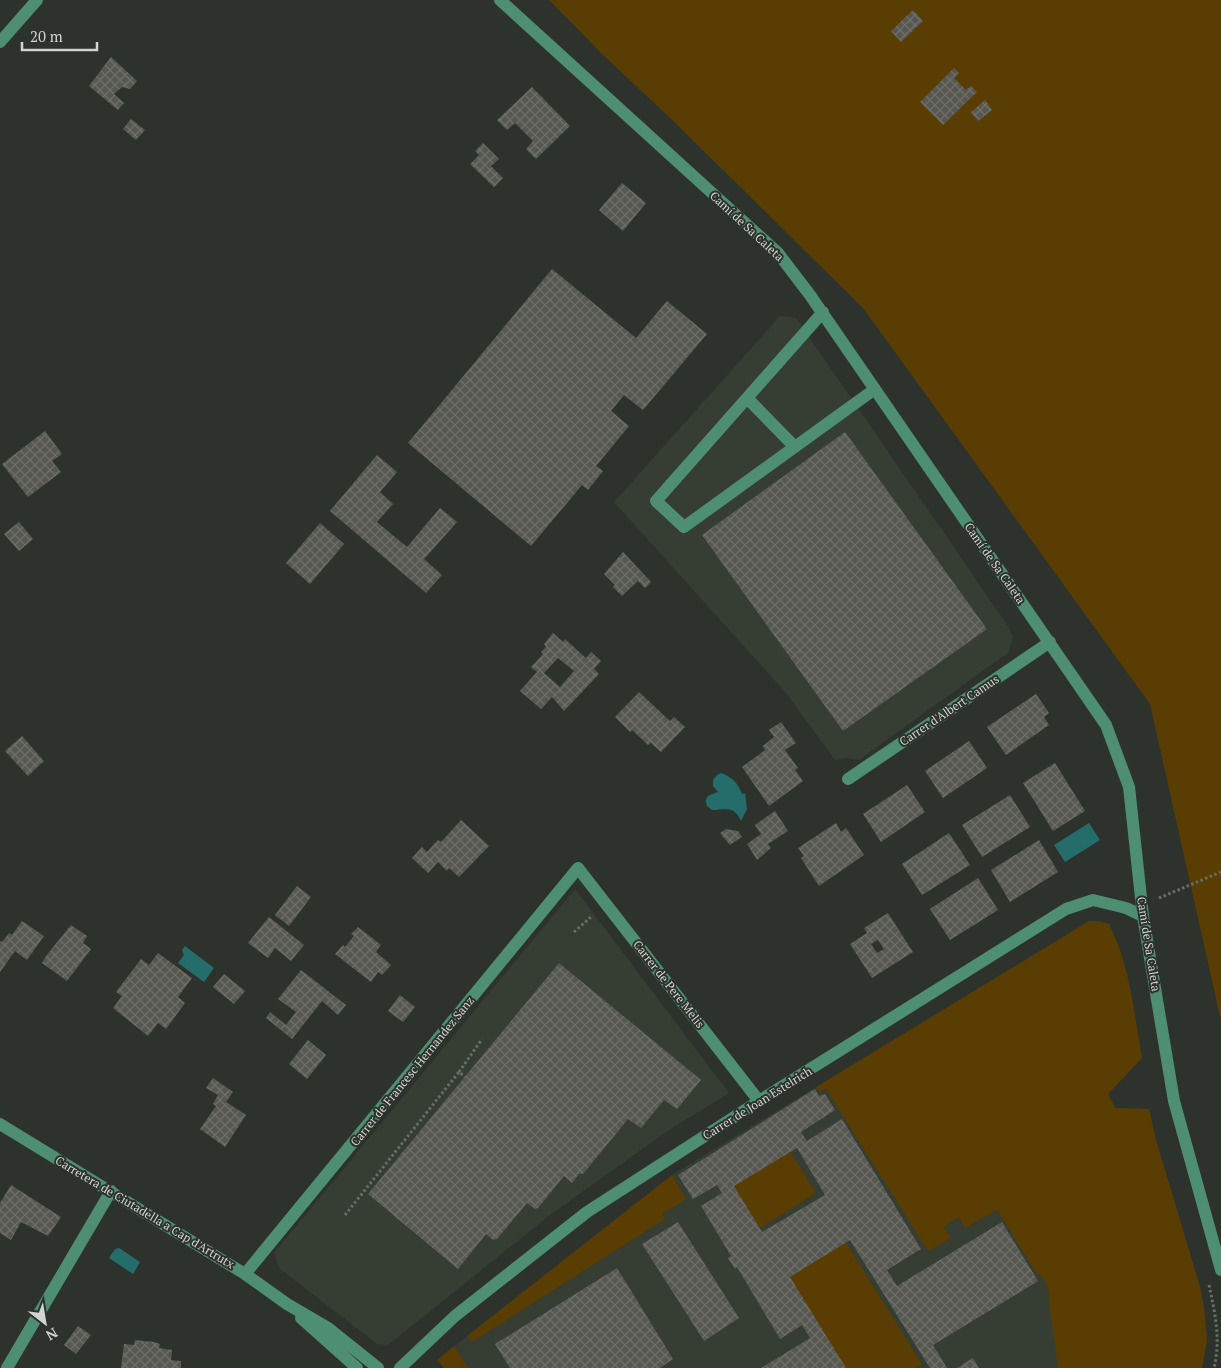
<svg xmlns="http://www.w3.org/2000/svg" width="1221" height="1368" font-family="'PT Serif',serif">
  <defs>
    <pattern id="building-cross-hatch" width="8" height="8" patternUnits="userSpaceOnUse" patternTransform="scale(1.25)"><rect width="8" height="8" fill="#585852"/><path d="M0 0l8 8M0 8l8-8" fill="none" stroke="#6f6f6a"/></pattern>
  </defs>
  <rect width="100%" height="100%" fill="#2e322d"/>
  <path fill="#363d33" d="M780 316 796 318 1008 626 1013 637 1009 652 859 760 847 758 835 760 786 693 614 502Z
    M575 889 729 1093 669 1130 550 1215 388 1345 377 1344 279 1268 274 1253Z
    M1127 972 1142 1058 1108 1094 1115 1108 1149 1109 1156 1140 1200 1287 1204 1308 1207 1340 1202 1368H444L437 1360 672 1175 816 1087 819 1092Z"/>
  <path fill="#593d03" d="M549 0H1221V1021L1150 704 863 308 666 114 604 56Z
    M1089 921H1099L1109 924C1130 965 1134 1013 1142 1058L1108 1094 1115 1108 1149 1109 1156 1140 1200 1287 1204 1308 1207 1340 1202 1368H1058L1049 1303 1048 1287 1040 1274H1037L997 1210 965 1228 959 1217 944 1227 951 1238 928 1251 826 1089 819 1092 816 1087Z
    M788 1148 816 1193 755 1231 727 1186Z
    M672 1175 686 1199 662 1214 665 1219 472 1342 467 1336Z
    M843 1238 922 1364 916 1368H843L783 1274Z
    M454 1346 468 1368H444L437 1360Z"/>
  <path fill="#256d6b" d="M721 773C732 777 738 783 742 794L745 793 747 809 741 821C734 805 726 810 712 810L707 806C703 795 711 795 718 792L713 786V780L717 775Z
    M1089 823 1100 840 1065 862 1054 845Z
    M185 946 214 968 204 982 178 963 184 955 182 950Z
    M119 1248 140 1262 133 1274 109 1258 115 1249Z"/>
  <path fill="url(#building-cross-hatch)" fill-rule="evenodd" d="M913 10 923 21 901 42 891 31Z
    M111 57 137 81 130 89 122 87 114 94 124 103 118 110 89 86Z
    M954 68 959 73 954 78 966 90 971 86 977 92 943 125 920 102Z
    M532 87 570 126 536 159 526 149 533 141 515 123 507 130 497 120Z
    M985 100 992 110 978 121 971 112Z
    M131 119 145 130 136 140 123 129Z
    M483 143 499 159 491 166 503 178 494 187 470 164 479 155 475 151Z
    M622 183 646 203 623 231 599 210Z
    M552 269 636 338 667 301 707 334 643 410 624 395 611 411 629 426 596 466 603 471 588 490 582 485 531 546 408 443Z
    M45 431 62 454 52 461 61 472 28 497 2 464Z
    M845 432 987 629 843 731 702 535Z
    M377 455 397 472 380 492 393 504 377 522 407 547 440 508 457 522 424 559 442 575 426 593 330 511Z
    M19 522 33 539 19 551 4 534Z
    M320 523 344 544 310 584 286 563Z
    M623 552 651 582 645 588 638 581 622 596 613 587 615 585 604 574Z
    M553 633 563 642 565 639 586 658 591 652 601 661 594 669 599 674 564 711 552 697 541 709 520 691 537 672 531 667 543 654 541 652 546 647 544 644ZM558 658 574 671 560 687 544 673Z
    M639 692 670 721 674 717 685 727 661 752 651 743 648 745 632 730 630 732 615 717Z
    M1036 694 1049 713 1044 717 1049 725 1006 755 987 727Z
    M781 722 796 743 785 750 798 768 795 770 803 781 769 806 742 767 765 750 763 746 774 737 769 730Z
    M22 736 44 761 28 776 5 751Z
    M969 741 987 768 943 798 925 771Z
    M1055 763 1085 811 1053 831 1023 783Z
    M907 785 925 812 881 842 863 814Z
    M1010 795 1030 827 982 857 962 825Z
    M775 811 788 831 768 844 771 848 757 860 747 844 761 834 755 825Z
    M461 820 489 846 459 877 449 868 447 871 438 862 428 873 412 858 422 847 427 852 438 840 441 842Z
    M836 823 841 832 846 828 864 855 819 886 801 858 804 856 798 848Z
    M726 829 738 831 742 837 730 845 720 833Z
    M949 833 970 865 922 895 902 864Z
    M1039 840 1058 872 1010 902 991 870Z
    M978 878 998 910 950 940 930 909Z
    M297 886 311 897 289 926 275 915Z
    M888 913 913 952 872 978 850 944 867 933 864 928ZM878 940 884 949 877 953 871 944Z
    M269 917 304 945 291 961 275 948 268 958 248 943Z
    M22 921 44 936 27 960 15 951 0 972V941L2 942 9 933 12 935Z
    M71 925 87 936 83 943 91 949 67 981 42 963 46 956Z
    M358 927 381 945 376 952 391 965 382 975 378 972 371 982 335 954 343 945 345 947 354 936 351 934Z
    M158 953 192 978 178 997 185 1003 166 1029 158 1023 148 1036 113 1008 122 996 116 992 141 959 149 965Z
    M559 963 701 1080 677 1109 664 1100 641 1128 628 1119 583 1174H579L572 1183 564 1176 538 1208 535 1209 527 1203 497 1239 493 1240 486 1234 458 1269 368 1194Z
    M301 970 346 1005 338 1015 322 1001 292 1039 266 1018 270 1012 286 1025 296 1012 278 999Z
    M224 974 245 991 234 1004 213 987Z
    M400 995 415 1007 403 1022 388 1011Z
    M308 1040 326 1055 307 1079 289 1064Z
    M213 1078 233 1092 226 1102 246 1115 225 1147 200 1129 216 1106 213 1104 218 1095 206 1088Z
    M815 1089 819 1096 825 1094 835 1110 801 1132 807 1141 842 1119 921 1249 887 1270 897 1286 1002 1222 1038 1281 933 1345 947 1368H930L850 1240 790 1277 846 1368H761L810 1338 802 1325 780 1339 737 1267 735 1269 728 1258 731 1256 701 1206 722 1193 717 1185 693 1199 678 1175ZM797 1148 825 1195 762 1232 734 1186Z
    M11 1185 61 1217 48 1236 21 1222 11 1240 0 1233V1203Z
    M678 1222 739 1318 704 1341 642 1244Z
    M617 1268 673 1359 660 1368H510L495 1344Z
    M78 1326 91 1335 76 1354 64 1345Z
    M135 1340 154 1342 160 1344 159 1348 172 1350 171 1360 181 1361V1368H121L124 1344 134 1345Z
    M973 1358 979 1368H957Z"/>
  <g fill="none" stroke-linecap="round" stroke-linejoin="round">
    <path stroke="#6a6d69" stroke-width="3" stroke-dasharray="2.5 2.5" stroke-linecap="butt" d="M1159 898 1221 872
      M574 932 592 916
      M459 1072 482 1039
      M345 1215 459 1072 465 1077
      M1209 1285C1215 1313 1221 1339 1214 1368"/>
    <path stroke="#4e8e72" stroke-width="12" d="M500 0 778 253 810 295 1106 725 1129 787 1143 916 1174 1101 1221 1270
      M0 42 37 0
      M823 312 656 501 684 527 875 389
      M747 398 795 447
      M848 779 1050 642
      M0 1124 245 1274 287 1304 328 1328 378 1368
      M245 1274 578 868 759 1101
      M301 1318 357 1368
      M7 1368 111 1191
      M400 1368 455 1316 587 1212 759 1101 1066 909 1093 900 1126 908 1143 916"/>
  </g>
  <g text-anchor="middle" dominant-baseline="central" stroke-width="4" stroke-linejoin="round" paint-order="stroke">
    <g font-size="12" fill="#d1d4d0" stroke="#2e322d">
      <text transform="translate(747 226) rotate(43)">Camí de Sa Caleta</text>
      <text transform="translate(995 563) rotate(55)">Camí de Sa Caleta</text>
      <text transform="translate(949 710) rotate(-34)">Carrer d'Albert Camus</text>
      <text transform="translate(1149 944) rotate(81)">Camí de Sa Caleta</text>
      <text transform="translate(669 984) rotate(52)">Carrer de Pere Melis</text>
      <text transform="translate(412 1071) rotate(-51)">Carrer de Francesc Hernandez Sanz</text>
      <text transform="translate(757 1103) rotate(-32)">Carrer de Joan Estelrich</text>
      <text transform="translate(145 1212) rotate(31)">Carretera de Ciutadella a Cap d'Artrutx</text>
    </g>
  </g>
  <g transform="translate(45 1323) rotate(149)" stroke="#2e322d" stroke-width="4" paint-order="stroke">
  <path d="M0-4L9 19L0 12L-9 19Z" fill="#d1d4d0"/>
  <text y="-8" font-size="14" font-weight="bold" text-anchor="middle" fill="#d1d4d0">N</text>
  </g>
  <path d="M22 42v8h75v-8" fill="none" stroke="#d1d4d0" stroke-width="2.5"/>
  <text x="30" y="42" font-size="15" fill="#d1d4d0" stroke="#2e322d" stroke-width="4" paint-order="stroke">20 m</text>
</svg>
